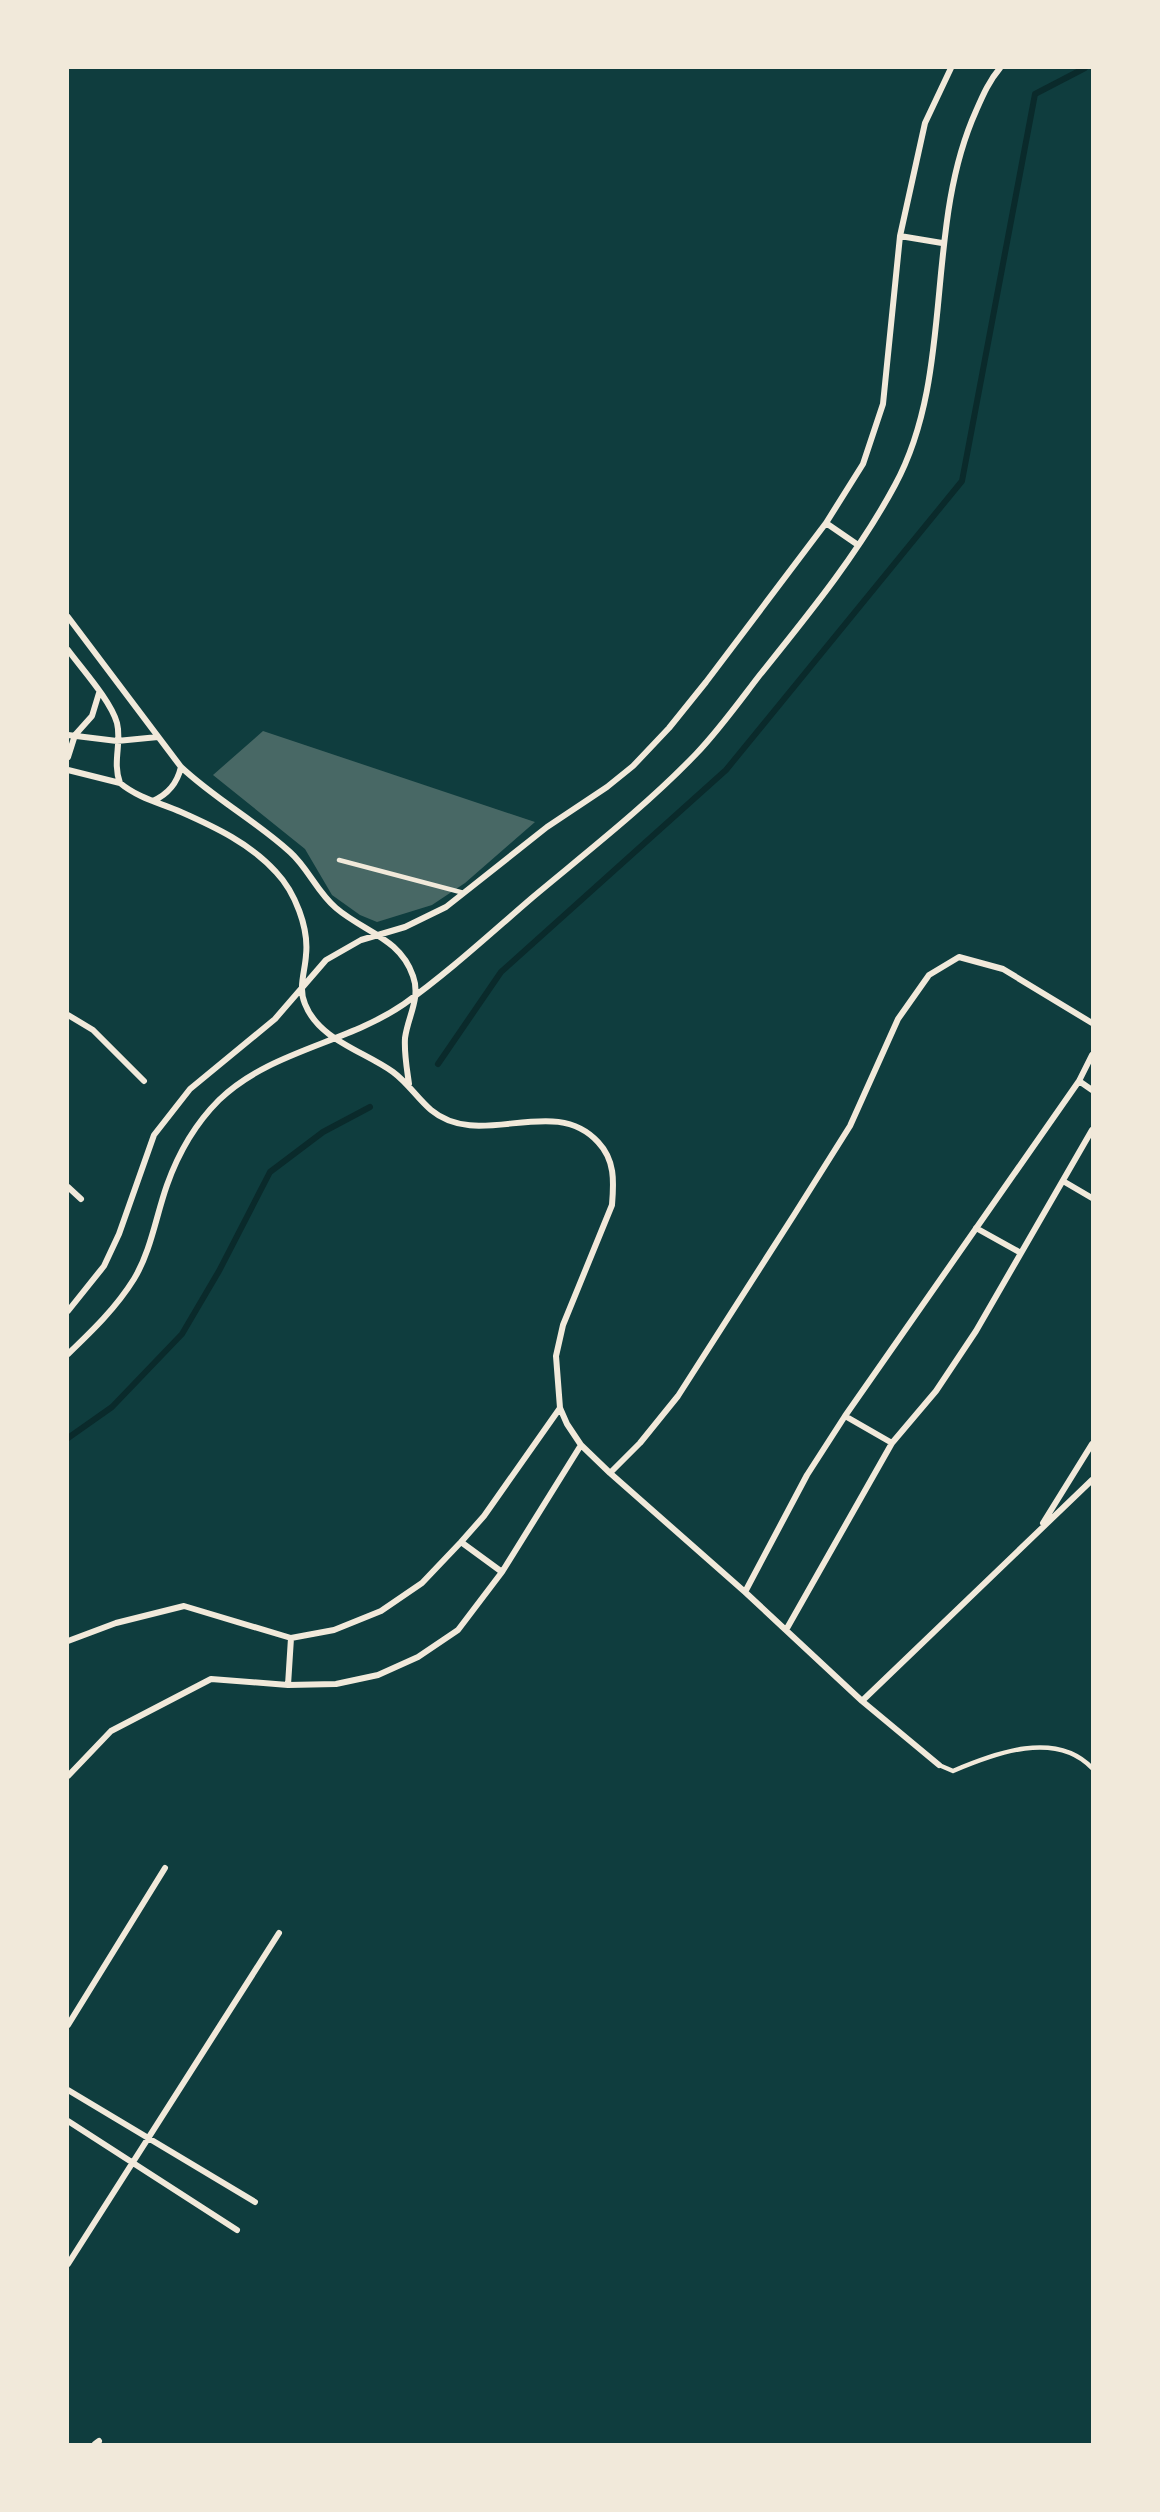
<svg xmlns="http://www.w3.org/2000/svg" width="1160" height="2512" font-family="Roboto,sans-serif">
  <rect width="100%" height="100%" fill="#0f3d3e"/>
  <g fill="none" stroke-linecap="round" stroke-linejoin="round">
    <path stroke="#0a2a2b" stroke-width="6" d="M438 1064 501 972 726 770 962 481 1035 94 1085 68
      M68 1438 112 1407 182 1334 219 1271 270 1172 323 1132 370 1107"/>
  </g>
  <path fill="#486865" d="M263 731 535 822 465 883 432 905 377 922 360 915 332 895 305 849 213 775Z"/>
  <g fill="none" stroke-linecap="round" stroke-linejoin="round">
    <path stroke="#f1e9da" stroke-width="4.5" d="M339 860 464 893
      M939 1765 953 1771C995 1753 1056 1730 1092 1768"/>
    <path stroke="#f1e9da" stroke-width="6" d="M900 236 942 243
      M826 523 858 545
      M68 617 181 767C215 799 256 821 290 852 308 868 317 892 336 908 364 932 400 938 413 976 421 998 408 1016 405 1038 404 1054 407 1069 409 1084
      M68 650C82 669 111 701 117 723 122 743 112 762 120 783 138 798 160 803 181 812 215 827 251 844 276 872 295 892 309 928 306 955 305 972 298 988 305 1004 319 1040 364 1051 393 1072 408 1083 417 1098 431 1110 480 1151 553 1093 598 1142 615 1160 614 1181 612 1205L563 1325 556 1356 560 1408 567 1424 581 1445 610 1473 745 1592 862 1701 939 1765
      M68 735 117 741 158 737
      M68 757 75 735 92 716 99 693
      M68 770 120 783
      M153 801C168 794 177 784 181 767
      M68 1015 93 1030 144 1081
      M1079 1081 1092 1090
      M1063 1181 1092 1198
      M68 1187 81 1199
      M976 1228 1021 1253
      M68 1311 104 1266 119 1234 154 1135 190 1089 275 1019 326 960 361 940 405 927 446 907 547 827 607 787 633 766 669 728 706 682 826 523 863 464 883 404 900 236 925 123 951 68
      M68 1354C92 1331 116 1308 134 1279 151 1251 156 1216 167 1185 178 1154 196 1123 219 1100 271 1050 346 1044 404 1004 449 972 491 933 533 897 588 851 646 806 696 754 719 730 739 702 759 676 808 615 858 554 895 485 956 372 923 229 976 111 983 95 989 81 1000 68
      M845 1416 892 1443
      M610 1473 640 1443 678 1396 794 1215 850 1126 898 1019 929 975 959 957 1003 969 1092 1023
      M1043 1523 1092 1444
      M461 1542 502 1572
      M745 1592 807 1475 845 1416 1079 1081 1092 1055
      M786 1630 892 1443 936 1391 976 1331 1092 1130
      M68 1641 116 1623 184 1606 291 1638 334 1630 381 1611 422 1583 461 1542 484 1516 560 1408
      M288 1685 291 1638
      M862 1701 1092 1480
      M68 1776 111 1731 211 1679 288 1685 336 1684 378 1675 418 1657 458 1630 502 1572 581 1445
      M68 2025 165 1868
      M68 2090 255 2202
      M68 2121 237 2230
      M68 2264 279 1933
      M95 2444 99 2441"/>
  </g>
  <rect width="1160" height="2512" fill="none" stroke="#f1e9da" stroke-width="138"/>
</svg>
